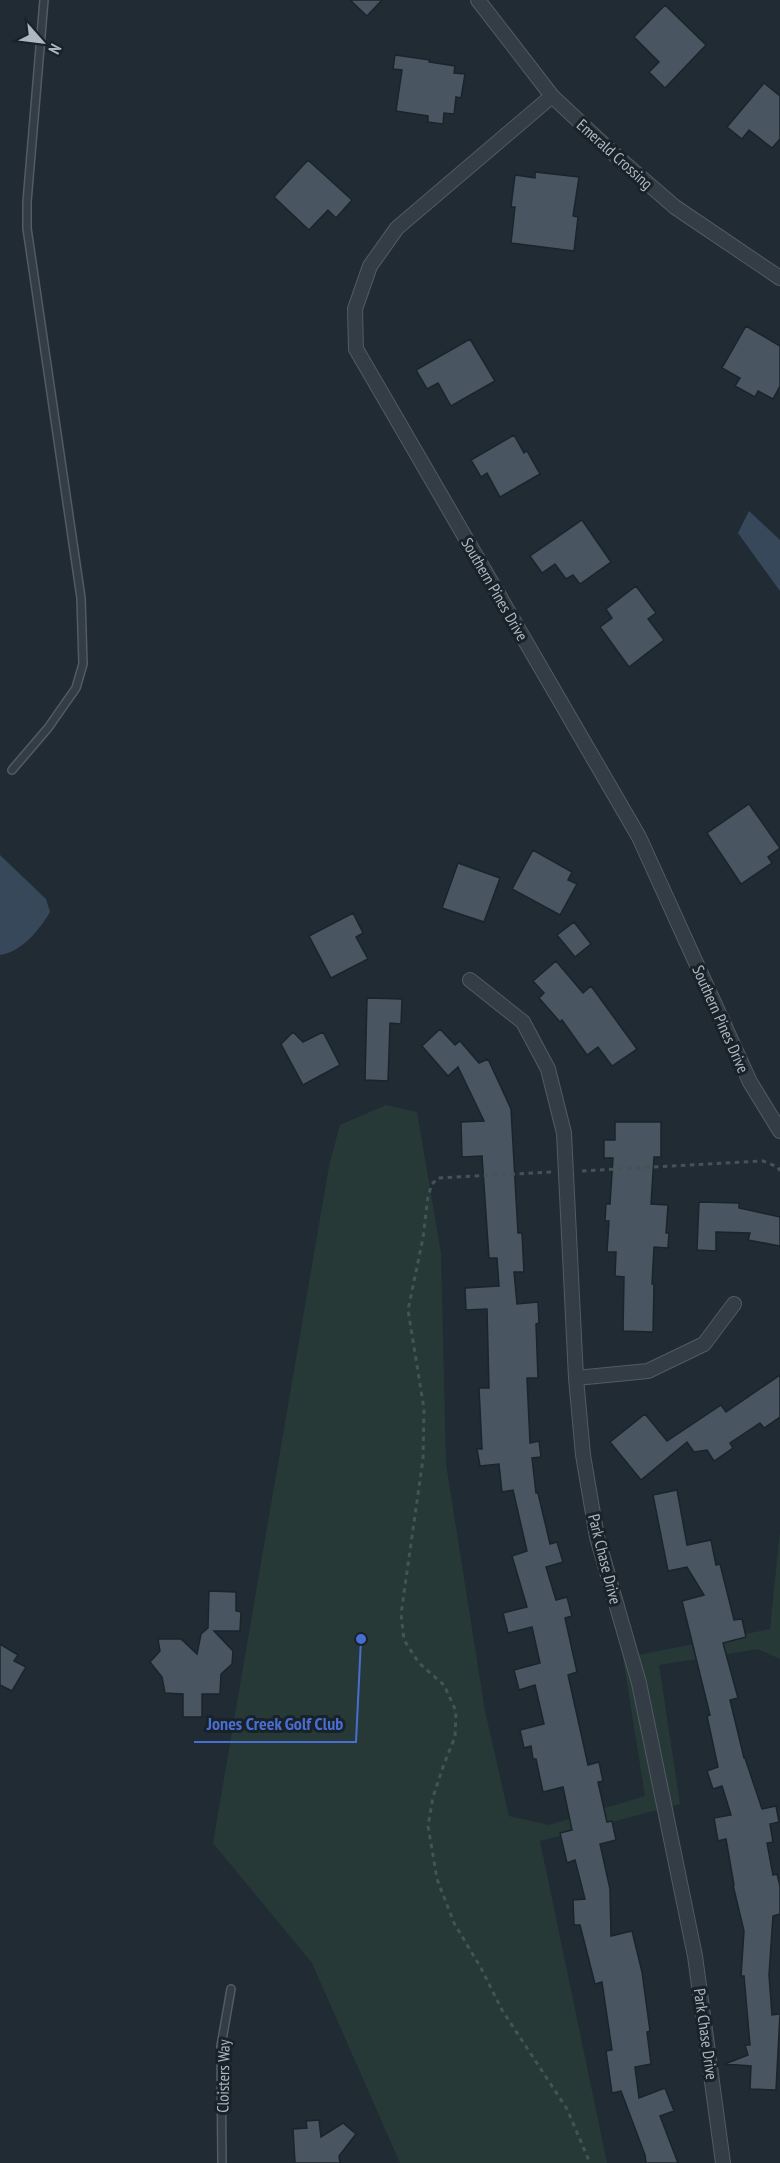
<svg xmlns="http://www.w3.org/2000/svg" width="780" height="2163" font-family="'PT Sans Narrow',sans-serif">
  <rect width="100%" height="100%" fill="#212b34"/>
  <path fill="#263937" d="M386 1105 417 1112 441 1253 446 1464 485 1711 509 1816 549 1825 645 1796 623 1658 770 1629 780 1531V1659L758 1649 659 1665 680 1804 540 1841 607 2163H400L312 1963 213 1843 329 1166 340 1125Z"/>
  <path fill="#36485a" d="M749 511 780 540V591L738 533Z
    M0 855 46 899 50 912C39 930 22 952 0 955Z"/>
  <path fill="#495560" stroke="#1b242b" stroke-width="1.5" d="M350 0H382L367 16Z
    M665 5 706 45 665 88 649 72 659 62 634 37Z
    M395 55 430 60 429 62 455 66 454 73 465 74 461 98 456 97 454 114 444 113 443 124 428 122V116L396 111 402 70 393 69Z
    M764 83 780 96V139L772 148 749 130 742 139 727 127Z
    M308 160 352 200 336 218 328 210 309 230 274 197Z
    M535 172 579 177 573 216 578 217 574 251 511 243 515 207H511L515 175 535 178Z
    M746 326 780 346V386L773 399 758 391 755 397 735 386 740 378 722 368Z
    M470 339 495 381 451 406 438 383 427 389 416 370Z
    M514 435 524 453 527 451 540 474 500 497 487 473 481 477 471 460Z
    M582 520 611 562 580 584 573 575 566 579 555 564 542 573 530 556Z
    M636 586 656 613 648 619 664 640 629 667 600 627 612 618 606 609Z
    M749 804 780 848 768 857 772 863 741 884 707 833Z
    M533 850 572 872 568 880 577 884 560 915 512 889Z
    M458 863 500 878 484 922 442 908Z
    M353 913 363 933 356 937 368 959 331 978 309 936Z
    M574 922 591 944 575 957 557 935Z
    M556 961 583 993 591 986 637 1049 612 1066 598 1047 587 1055 562 1020 560 1022 539 998 544 993 533 981Z
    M367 998 402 999 401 1024 390 1023 388 1081 365 1080Z
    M440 1029 455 1045 460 1041 479 1063 488 1059 511 1109 518 1233H522L524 1272H514L517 1304 538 1302 539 1323 536 1324 538 1378H527L530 1443 539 1441 541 1457 532 1458 536 1493H538L550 1544 557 1542 563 1562 546 1567 556 1600 567 1597 572 1616 565 1618 577 1672 568 1675 588 1765 599 1762 603 1781 598 1782 607 1822 612 1821 616 1840 600 1844 610 1889 611 1936 632 1931 642 1972 650 2031 647 2032 651 2064 635 2067 639 2098 665 2088 674 2111 660 2116 678 2163H646L645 2155 621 2091 612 2093 606 2051 612 2050 602 1982 595 1984 580 1925H574L573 1900 585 1899 575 1860 567 1863 560 1833 572 1830 563 1787 543 1792 536 1759H533L531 1746 524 1748 520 1730 544 1724 535 1685 519 1690 514 1670 540 1663 532 1627 508 1633 503 1613 527 1607 512 1556 527 1551 513 1490 502 1492 499 1464 480 1466 477 1449H482L479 1388H489L487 1309 466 1310 465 1288 499 1286 497 1258H489L482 1156 462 1157 461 1122 484 1121 458 1067 448 1076 422 1046Z
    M293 1032 303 1042 323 1032 340 1065 303 1085 281 1044Z
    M615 1122H661V1157H654L651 1204 668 1205 666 1233H669L668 1248 654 1247 652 1284H654L653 1332 623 1331 624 1277 615 1276 616 1252H607L609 1221H605L606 1204H610L613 1158H604V1140H615Z
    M699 1202 739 1203V1208L780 1217V1246L748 1240 750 1233 716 1232V1251L697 1250Z
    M780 1375V1417L764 1428 760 1423 730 1443 733 1448 714 1461 707 1450 694 1452 687 1442 641 1480 610 1442 645 1414 667 1441 721 1405 726 1412Z
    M677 1490 687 1545 711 1540 716 1565 720 1564 734 1620 742 1619 746 1637 723 1643 738 1698 730 1700 744 1758H745L762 1809 776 1806 779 1822 770 1824 773 1842 767 1843 773 1875 777 1874 780 1886V1914L773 1916 769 1975 772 2015 780 2014 776 2090 750 2089 751 2066 725 2064 748 2055 745 2045H750L744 1976H741L744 1931 733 1885H734L726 1839 718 1841 714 1818 731 1815 722 1786 713 1789 707 1771 718 1767 707 1716 710 1715 682 1601 704 1595 687 1567 668 1571 653 1495Z
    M209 1591 236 1592V1611L241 1612 240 1631H214L233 1651 232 1664 221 1674 220 1694H202V1717H183V1694L165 1693 162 1677 150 1662 160 1651 158 1639H181L197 1654 201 1634 208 1628Z
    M0 1644 18 1655 14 1661 26 1667 12 1691 0 1685Z
    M319 2120 321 2137 343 2123 356 2134 339 2156 340 2163H295L293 2129 307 2128 306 2121Z"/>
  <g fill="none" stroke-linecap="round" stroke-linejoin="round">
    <g stroke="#515b63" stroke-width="10">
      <path id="lane" d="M12 770 48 728 76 688 83 664 81 598 27 228V202L44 0
        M222 2163 221 2046 231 1989"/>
    </g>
    <g stroke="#515b63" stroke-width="16">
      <path id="street" d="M478 0 552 96 615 155 675 207 780 278
        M552 96 397 228 370 266 355 309 356 349 639 837 750 1082 780 1131
        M470 980 523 1022 548 1069 564 1133 576 1378 583 1455 597 1537 639 1683 695 1956 723 2163
        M576 1378 648 1371 704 1344 734 1304"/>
    </g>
    <path stroke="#425454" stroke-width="3" stroke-dasharray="4.5 4.5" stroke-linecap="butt" d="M582 1171 763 1161 778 1167 780 1171
      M551 1172 438 1178 432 1184 428 1196 423 1238 408 1310 424 1409 423 1459 401 1614 404 1640 419 1663 444 1685 456 1711 455 1737 444 1764 433 1797 428 1826 437 1879 454 1923 481 1968 502 2010 567 2109 590 2163"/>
    <use href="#lane" stroke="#343d45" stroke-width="7"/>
    <use href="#street" stroke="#343d45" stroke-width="14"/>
  </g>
  <g text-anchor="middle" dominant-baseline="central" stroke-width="6" stroke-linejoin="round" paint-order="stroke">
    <g font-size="16" fill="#aeb8c2" stroke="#192229">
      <text transform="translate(615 154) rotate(42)">Emerald Crossing</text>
      <text transform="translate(495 589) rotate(60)">Southern Pines Drive</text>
      <text transform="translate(721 1019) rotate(66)">Southern Pines Drive</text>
      <text transform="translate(605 1559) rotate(76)">Park Chase Drive</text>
      <text transform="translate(706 2034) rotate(82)">Park Chase Drive</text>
      <text transform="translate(223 2076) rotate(-89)">Cloisters Way</text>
    </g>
  </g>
  <path fill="none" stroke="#486ed1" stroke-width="2" d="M361 1639L356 1742H194"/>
  <circle fill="#486ed1" stroke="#192229" stroke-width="2" cx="361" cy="1639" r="6"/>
  <g font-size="18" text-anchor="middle" font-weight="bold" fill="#486ed1" stroke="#192229" stroke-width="6" stroke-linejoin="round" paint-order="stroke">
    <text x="275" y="1730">Jones Creek Golf Club</text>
  </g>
  <g transform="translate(42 42) rotate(118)" stroke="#192229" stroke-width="4.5" paint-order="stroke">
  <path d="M0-4.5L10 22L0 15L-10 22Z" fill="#aeb8c2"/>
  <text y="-9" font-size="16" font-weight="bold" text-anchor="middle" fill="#aeb8c2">N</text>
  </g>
</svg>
